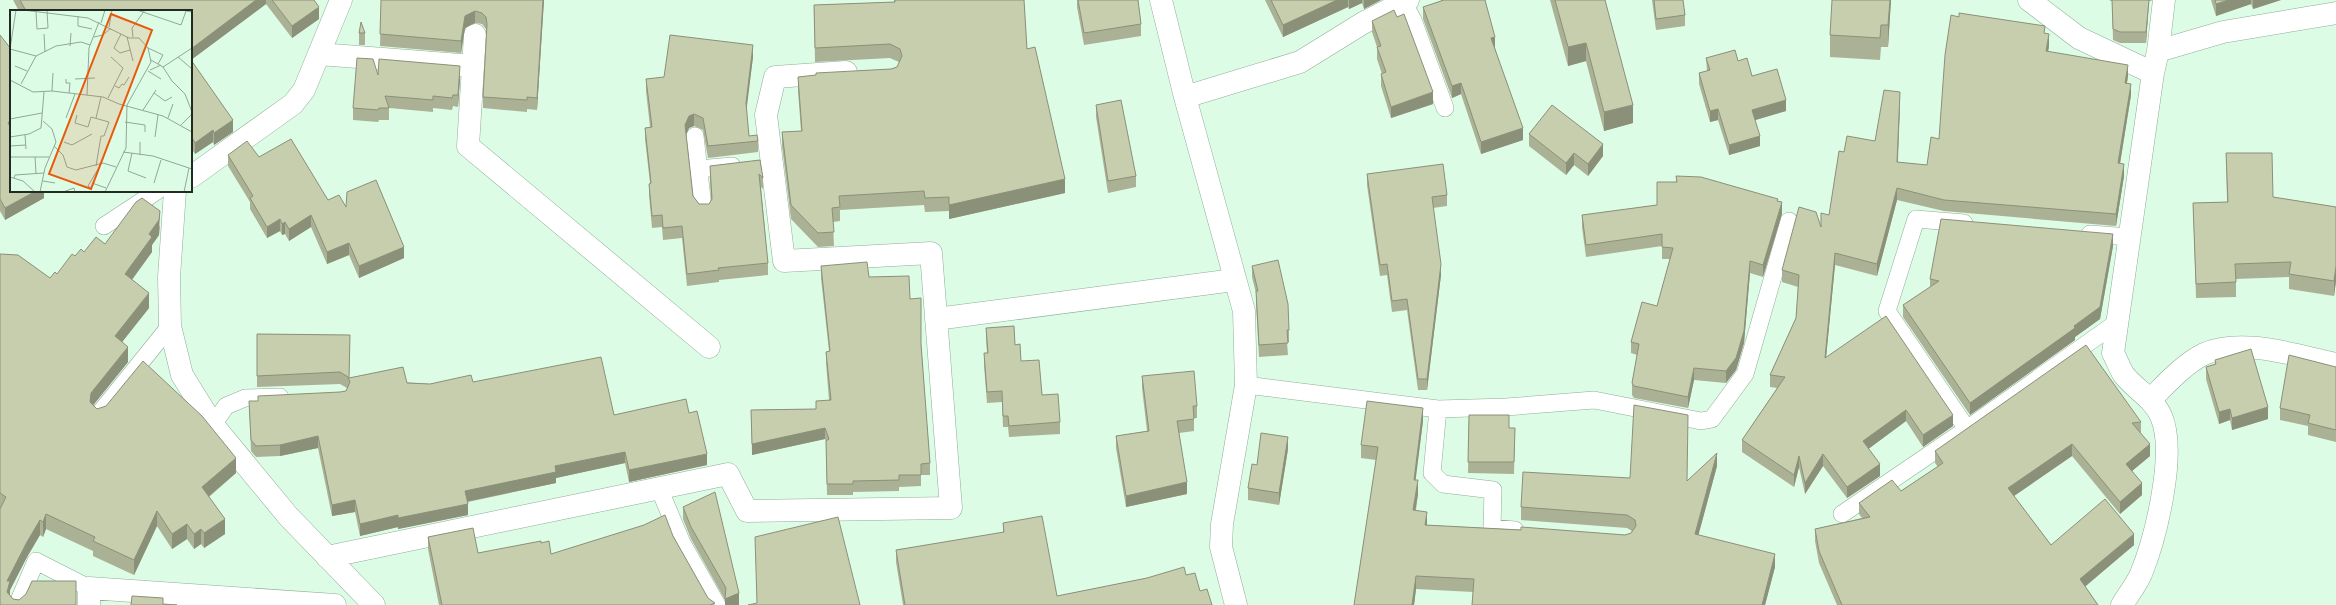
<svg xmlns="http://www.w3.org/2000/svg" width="2336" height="605" font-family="'Noto Sans',sans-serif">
  <rect width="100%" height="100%" fill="#ddfce5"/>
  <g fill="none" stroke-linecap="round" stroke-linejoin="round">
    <g stroke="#90ad97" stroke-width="18">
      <path id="lane" d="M1402 0 1413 20 1445 108
        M695 136 703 207
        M698 169 732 166
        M1964 223 1916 219 1887 311 1967 429
        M104 226 157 191
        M2090 234 2129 237
        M1246 385 1438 409 1506 407 1594 400 1701 421 1712 419 1745 374 1789 221
        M1438 409 1432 473 1443 484 1493 490 1492 528 1515 530
        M99 414 170 326
        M213 425 226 406 245 398 280 397
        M659 488 682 543 717 605
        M1842 514 1967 429 2116 323
        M17 605 36 561 89 588"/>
    </g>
    <g stroke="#90ad97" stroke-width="23">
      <path id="street" d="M1161 0 1185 97 1244 311 1246 385 1222 524 1221 547 1236 605
        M2029 0 2079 38 2153 73
        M475 35 468 146 709 347
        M2158 51 2223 32 2336 13
        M319 54 473 66
        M1185 97 1300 62 1363 23 1408 0
        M191 177 293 104 304 90 341 0
        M175 191 169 277 170 326 182 375 213 425 288 516 374 605
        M936 319 1234 280
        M2151 399C2166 384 2184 364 2204 354 2242 337 2298 356 2336 364
        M327 557 728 474 747 511 951 508 931 253 784 261 766 115 775 77 846 72
        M89 605V588L335 605
        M2122 605C2128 595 2136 585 2141 574 2156 537 2177 452 2161 416 2153 398 2136 390 2124 375 2120 369 2117 360 2113 353L2153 73 2158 51 2164 0"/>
    </g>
    <use href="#lane" stroke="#fff" stroke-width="17"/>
    <use href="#street" stroke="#fff" stroke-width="22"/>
  </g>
  <path fill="#abb195" d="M13 0H314L319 19 292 38 266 4 191 60 233 132 214 145 213 142 195 154 191 148V11H19Z
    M381 0H544L537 110 527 109V112L483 108V97L487 33 486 29 482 24 475 23 465 28 461 53 380 46Z
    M894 0H1024L1027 49 1065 193 949 219V211L925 212 924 205 840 210V221L833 222 834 246 818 247 791 219 782 146V132L801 131 798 91V77L891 69 897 67 899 62 890 58 815 62 814 5 894 2Z
    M1077 0H1138L1141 24V36L1084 45 1077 7Z
    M1265 0H1381L1364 9 1362 3 1349 9 1348 7 1283 37Z
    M1441 0H1485L1495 48 1523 140 1481 154 1461 94 1452 98 1423 19V7L1441 1Z
    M1550 0H1605L1633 123 1604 131 1586 61 1568 66Z
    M1652 0H1683L1685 15V26L1656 30Z
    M1891 0 1888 47H1881L1880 60 1830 57V35Z
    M2110 0H2152L2151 1H2149L2146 43H2120L2113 40 2112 1H2110Z
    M2211 0H2281L2253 9 2251 4 2216 16Z
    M1372 21 1433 104 1391 118 1381 86V74H1382L1377 59V47L1372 32Z
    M359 33H365V45H359Z
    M2045 33 2049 46 2048 52 2128 76 2127 83 2131 95 2120 164 2124 176 2116 226 1944 211 1897 200 1877 276 1835 265 1826 357 1953 426 1923 447 1906 421 1868 449 1880 476 1847 498 1823 466 1805 494 1799 467 1794 487 1742 452V440L1777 388 1770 387V375L1796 318 1798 287 1782 282V270L1821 227 1829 215 1844 152 1875 141 1900 104 1898 162 1927 165 1939 139Z
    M0 35 11 191H44V198L5 220 0 211Z
    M753 57 746 109 749 136 758 141V152L708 158 703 130 694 126 689 128 686 135 693 196 699 204H709L711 200 710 178V166L760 160 763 178V189L761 187 768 263V275L719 280V282L687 286 682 238 663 240 662 227 652 228 649 195V184L650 183 645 139V128L650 127 646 91V79L664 77Z
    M1706 58 1738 61 1786 111 1755 120 1760 146 1729 155 1718 120 1710 122 1699 84V73L1707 71Z
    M378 75 460 78 458 107 453 106 452 110 433 108V112L389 108V120H379L378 122 353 120V108Z
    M1096 105 1136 176V187L1108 193 1096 117Z
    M1529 134 1603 156 1588 176 1574 165 1566 175 1529 146Z
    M2226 153 2273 197 2336 207V281L2334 296 2289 289V277L2236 279V297L2196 298 2193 203 2227 202Z
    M228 155 328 200 346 207 404 258 359 278 349 255 327 264 311 227 289 241 285 234 282 235 280 231 267 238 250 209V202L228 166Z
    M1367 174 1447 195V206L1433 208 1441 275 1427 390H1418L1407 310 1392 312 1387 275 1380 276 1367 185Z
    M1676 176 1778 201 1782 214 1763 277 1750 273 1744 343 1736 370 1726 383 1694 380 1688 408 1634 398 1632 395V383L1637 355 1631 353V342L1657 306 1670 259H1662V246L1586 257 1582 227V215L1657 205 1676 182Z
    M160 226 159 235 152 245V252L132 280 149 308 122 342 128 362 93 405 97 409 236 473 209 497 225 534 204 548 201 544 194 549 187 539 172 549 157 526 134 575 93 556V551L46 529 43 537 40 535 27 557 10 590V595L13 599 76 605H0V254L50 278 57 274 75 256 105 244Z
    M2113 246 2100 319 2075 337V340L1970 415 1903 317V305L1930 287V279Z
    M821 266 869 277 910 299 921 344 930 463V475H921V486L899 487V491L853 492V495H827L826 442 825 439 752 455 751 410 816 409 829 400 826 363V352L829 351 821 278Z
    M1252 266 1289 330V342H1287L1288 355 1259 357 1256 303V293L1252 277Z
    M986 328 1015 345 1021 361 1060 422V434L1009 437 1008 427H1003L1002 402 987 403 984 365V353H987L986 339Z
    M257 334 350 335 349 378 430 384 473 382 614 415 689 413 707 465 629 482 625 463 556 478V483L468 502V515L398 529V527L360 536 355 512 332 516 318 448 280 456 256 457 251 451 249 401H258L340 392 346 391 347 388 340 384 257 387Z
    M2215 360 2268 419 2232 430 2230 420 2219 424 2206 379V367L2215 364Z
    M2336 367V442L2308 435V426L2280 420V408Z
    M1142 376 1197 406V418H1194V431L1179 433 1187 494 1126 507 1116 448V436L1147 431 1142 388Z
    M1469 415 1509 428H1515L1514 474 1468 473Z
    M1423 421 1415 480 1418 494 1416 510 1427 525 1625 535 1631 533 1632 531 1627 528 1521 520V507L1630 478 1688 481 1717 466 1698 535 1775 567 1765 605H1472L1473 592 1416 589 1414 605H1354L1376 460 1361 458V445Z
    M2141 422V433L2150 456 2132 471 2142 495 2120 514 2072 456 2014 496 2051 545H2134L2085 586 2098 605H1837L1819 563 1815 541V529L1862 518 1859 514V503L1901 491 1938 467 1935 463V451Z
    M1288 449 1279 505 1248 500V488L1257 465Z
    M683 507 739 605H725V600L691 539 683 519Z
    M1003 523 1057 596 1186 575 1212 605H903L896 562V550L1003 533Z
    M673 536 708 598 715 605H439L428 549V537L478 553 541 543 551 554Z"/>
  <path fill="#8b9079" d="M256 0H266V4L191 60V49Z
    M543 0H544L537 110V98Z
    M1337 0H1348V7L1283 37V25Z
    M1349 0H1362V3L1349 9Z
    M1364 0H1381L1364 9Z
    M1890 0H1891L1888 47V25Z
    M2149 0 2146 43V32Z
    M2229 0H2251V4L2216 16V4Z
    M2253 0H2281L2253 9Z
    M319 7V19L292 38V26Z
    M475 11V23L465 28 461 53V41L465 16Z
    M2049 34V46L2046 63V51Z
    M1495 37V49L1491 38Z
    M1586 43V61L1568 66V47Z
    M753 45V57L746 114V103Z
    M2128 65V76L2125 94V83Z
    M460 66V78L458 107V95Z
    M1461 83V94L1452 98V86Z
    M2131 84V95L2118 175V163Z
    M1433 92V104L1391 118V107Z
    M1900 92V104L1897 173V162Z
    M1786 100V111L1752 121V110Z
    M1633 105V123L1604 131V112Z
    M1718 109V120L1710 122V111Z
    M694 114V126L689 128 685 137V125L689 116Z
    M11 119V131L8 123Z
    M233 120V132L214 145V133Z
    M1523 128V140L1481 154V142Z
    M213 130V142L195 154V143Z
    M1760 136V146L1729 155V145Z
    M1603 144V156L1588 176V164Z
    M1574 153V165L1566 175V163Z
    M2124 164V176L2116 226V214Z
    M1065 179V193L949 219V205Z
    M1897 188V200L1877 276V264Z
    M36 191H44V198L5 220V208Z
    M1782 202V214L1763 277V265Z
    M160 211 159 235 152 245V252L125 289V274L149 234Z
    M311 215V227L289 241V229Z
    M280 219V231L267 238V227Z
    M285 222V234L282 235V224Z
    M2113 234V246L2100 319 2075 337V340L1970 415V403L2074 326Z
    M349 243V255L327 264V252Z
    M404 247V258L359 278V266Z
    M1835 253V265L1825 369V358Z
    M1750 261V273L1744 343 1736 370 1726 383V371Z
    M1441 264V275L1427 390V379Z
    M2336 266V281L2334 296V281Z
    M149 293V308L115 351V336Z
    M128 347V362L91 408 90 402 91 393Z
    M1694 368V380L1688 408V397Z
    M2268 407V419L2232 430V418Z
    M1423 408V421L1414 493V480Z
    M2230 409V420L2219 424V412Z
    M1906 410V421L1863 453V441Z
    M1953 415V426L1923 447V435Z
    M825 428V439L752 455V444Z
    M318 436V448L280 456V445Z
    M1288 437V449L1279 505V493Z
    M2072 444V456L2008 500V488Z
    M2150 444V456L2126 476V464Z
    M625 452V463L556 478V483L465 502V491L555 466Z
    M1717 453V466L1695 548V534Z
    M707 454V465L629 482V470Z
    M1823 454V466L1805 494V483Z
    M1799 456V467L1794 487V475Z
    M236 458V473L202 502V487Z
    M1880 464V476L1847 498V487Z
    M1418 480V494L1413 523V510Z
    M1187 482V494L1126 507V496Z
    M2142 483V495L2120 514V502Z
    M355 500V512L332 516V505Z
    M468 504V515L398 529V518Z
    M157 511V526L134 575V560Z
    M1427 512V525H1425Z
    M46 514V529L43 537V522Z
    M398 515V527L360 536V524Z
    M225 519V534L204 548V533Z
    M40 520V535L27 557 10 590V596H7V581L27 542Z
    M187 524V539L172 549V534Z
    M201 529V544L194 549V534Z
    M2134 534V545L2080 591V579Z
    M1775 554V567L1765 605H1762Z
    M1416 576V589L1414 605H1412Z
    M739 593V605H725V599Z"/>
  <path fill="#c7cead" stroke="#8b9079" d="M20 0H256L191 49V11H26Z
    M272 0H314L319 7 292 26Z
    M381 0H543L537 98 527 97V100L483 97 487 24 486 17 482 13 475 11 465 16 461 41 380 34Z
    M895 0H1024L1027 49 1035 47 1065 179 949 205V197L925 198 924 191 839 196 840 207 832 208 834 232 818 233 791 205 782 132 802 131 798 77 816 75V73L891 69 897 67 902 56 900 49 890 44 815 48 814 5 895 2Z
    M1078 0H1138L1141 24 1084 33Z
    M1271 0H1337L1283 25Z
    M1444 0H1485L1495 37 1491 38 1523 128 1481 142 1461 83 1452 86 1423 7Z
    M1555 0H1605L1633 105 1604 112 1586 43 1568 47Z
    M1654 0H1683L1685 15 1656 19Z
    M1832 0H1890L1888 25H1881L1880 38 1830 35Z
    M2112 0H2149L2146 32H2120L2113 29Z
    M2215 0H2229L2216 4Z
    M1394 10 1397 17 1404 14 1433 92 1391 107 1381 74 1386 72 1377 47 1381 46 1372 21Z
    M1959 13 2045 26 2044 33 2049 34 2046 51 2128 65 2125 83 2131 84 2118 163 2124 164 2116 214 1944 200 1897 188 1877 264 1835 253 1825 358 1886 316 1953 415 1923 435 1906 410 1863 441 1880 464 1847 487 1823 454 1805 483 1799 456 1794 475 1742 440 1785 377 1770 375 1796 318 1799 275 1782 270 1799 207 1816 212 1821 227V213L1829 215 1839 151 1844 152 1847 136 1875 141 1884 90 1900 92 1897 162 1927 165 1931 137 1939 139 1945 55 1951 15 1959 17Z
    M361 22 365 33H359Z
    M0 35 11 49V119L8 123 11 128V191H36L5 208 0 199Z
    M670 35 753 45 746 103 749 136 757 135 758 141 708 146 703 118 694 114 689 116 685 125 693 196 699 204H709L712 199 710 166 760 160 763 178 759 174 768 263 718 268 719 270 687 274 682 226 663 228 662 215 652 216 649 184 651 183 645 128 652 127 646 79 664 77Z
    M1735 50 1738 61 1747 58 1752 76 1777 69 1786 100 1752 110 1760 136 1729 145 1718 109 1710 111 1699 73 1710 70 1706 58Z
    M357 58 373 59 378 75 379 59 460 66 458 95H453L452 98 433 96V100L385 96 389 108H379L378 110 353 108Z
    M191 60 233 120 214 133 213 130 195 143 191 136Z
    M1121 100 1136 176 1108 181 1096 105Z
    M1552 105 1603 144 1588 164 1574 153 1566 163 1529 134Z
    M291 139 328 200 339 195 346 207 347 192 376 180 404 247 359 266 349 243 327 252 311 215 289 229 285 222 282 224 280 219 267 227 250 198 253 196 228 155 247 141 259 157Z
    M2226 153H2272L2273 197 2336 207V266L2334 281 2289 274 2291 262 2235 264 2236 282 2196 284 2193 203 2228 202Z
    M1443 164 1447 195 1432 197 1441 264 1427 379H1418L1407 299 1392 301 1387 264 1380 265 1367 174Z
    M1676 176 1701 177 1778 199 1777 201 1782 202 1763 265 1750 261 1744 331 1736 358 1726 371 1694 368 1688 397 1634 386 1632 383 1639 344 1631 342 1642 302 1657 306 1673 248 1662 247V234L1586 245 1582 215 1657 205V182H1677Z
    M142 198 160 211 159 220 149 234 152 237 125 274 149 293 115 336 128 347 91 393 90 402 97 409 106 406 143 361 202 416 236 458 202 487 225 519 204 533 201 529 194 534 187 524 172 534 157 511 134 560 93 541 95 537 46 514 43 522 40 520 27 542 7 581H10L7 592 13 599 19 600 26 594 32 581H76V605H0V509L6 497 0 493V254L18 255 50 278 55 272 57 274 72 254 75 256 81 249 84 252 96 237 105 244 136 202Z
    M1941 219 2113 234 2100 307 2074 326 2075 328 1970 403 1903 305 1939 281 1930 279Z
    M1278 260 1288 304 1289 330H1287L1288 343 1259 345 1256 291H1258L1252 266Z
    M867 262 869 277 909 276 910 299 921 298V344L930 463 921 464V475H899V480L853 481V484H827L826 441 829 439 825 428 752 444 751 410 816 409V401L831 400 826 352 830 351 821 266Z
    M1014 326 1015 345 1020 344 1021 361 1039 360 1042 395 1058 394 1060 422 1009 426 1008 416H1003L1002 391 987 392 984 353H988L986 328Z
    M257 334 350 335 349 378 403 367 407 383 430 384 471 375 473 382 601 357 614 415 686 399 689 413 697 411 707 454 629 470 625 452 555 466 556 472 465 491 468 504 398 518V515L360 524 355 500 332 505 318 436 280 445 256 446 251 440 249 401H258V396L340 392 346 391 350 382 348 377 340 372 257 376Z
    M2086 345 2141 422 2132 423 2150 444 2126 464 2142 483 2120 502 2072 444 2008 488 2051 545 2105 499 2134 534 2080 579 2098 605H1842L1819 551 1815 529 1870 517 1859 503 1892 480 1901 491 1943 463 1935 451Z
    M2251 349 2268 407 2232 418 2230 409 2219 412 2206 367 2216 364 2215 360Z
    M2289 355 2336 367V430L2308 423 2310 415 2280 408Z
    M1194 371 1197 406H1193L1194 419 1177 421 1187 482 1126 496 1116 436 1149 431 1142 376Z
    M1367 401 1423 408 1414 480H1418L1413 510 1427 512 1425 525 1521 530V527L1625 535 1631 533 1636 526 1635 520 1627 515 1521 507 1523 472 1630 478 1634 405 1688 415 1687 481 1717 453 1695 534 1775 554 1762 605H1472L1474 579 1416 576 1412 605H1354L1378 447 1361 445Z
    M1469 415H1509V428H1515L1514 462H1468Z
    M1261 433 1288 437 1279 493 1248 488 1252 464 1257 465Z
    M715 492 739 593 725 599 726 588 691 527 683 507Z
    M665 515 673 536 708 598 715 603 710 605H442L428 537 473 528 478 553 541 541V543L549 541 551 554 644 525Z
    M1042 516 1057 596 1147 578 1184 567 1186 575 1195 573 1200 591 1207 589 1212 605H905L896 550 1004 532 1003 523Z
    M838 517 860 605H748L757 603 755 537Z
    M132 596 163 598V604L177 605H131Z"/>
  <g transform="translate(10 10)">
    <rect width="182" height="182" fill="#ddfce5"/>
    <path fill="none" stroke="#91a897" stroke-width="1" d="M6 0 0 39 26 46 46 36 71 32 80 35M13 0 78 8 119 28H129L138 38 141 52 117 95 116 138 95 182M127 0 171 15 176 1 182 2M26 2 27 19 38 18 37 0M68 6V16L82 19M91 13 95 0M99 17 102 0M34 24 35 42M111 24 104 38 110 43 120 40M84 27 93 25 101 18M117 27 123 51M123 27 122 18 135 0M60 36 61 23M138 38 153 45 148 54M168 47 182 59M141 50 153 57 162 71 175 84 182 102M5 56 17 61M153 57 182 38M140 60 151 55M138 61 151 69M56 69V73H60L59 83M65 69 85 68M0 70 23 82 42 81 93 87 109 94 153 106 182 122M11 74 26 46M105 76 109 78 112 74 114 75 119 67M42 81 43 63M144 83 155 91 162 87M77 85 79 38 89 12M98 88 113 58 101 47M133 100 146 80M67 105 65 113 78 117 81 107 99 112 94 126H91L86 156M56 108 65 84M86 108 91 87M158 108 163 94M0 109 32 103M115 112 135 115V122M171 115 182 104M15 125 16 139M0 127 19 124 31 118 34 82M145 127 148 105M54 132 62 135 82 124M0 136 16 135M44 136 53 145 57 157 66 160 93 153 106 157M113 142 143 146 182 159M122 143 118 161 136 168M130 145V132M0 147H39M25 147 26 163M0 167 13 171 25 182M4 168 5 165 34 163M33 171 45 173M82 173 96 178M144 173 151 150M81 178 78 176 91 154M30 182 35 158 46 132 42 119 33 111M53 182 64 178 65 182M174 182 179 158"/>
    <path fill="#e8590c" fill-opacity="0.15" stroke="#e8590c" stroke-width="2" d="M101 4 142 20 81 179 39 164Z"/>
    <rect width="182" height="182" fill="none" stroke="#202b23" stroke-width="2"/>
  </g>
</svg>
